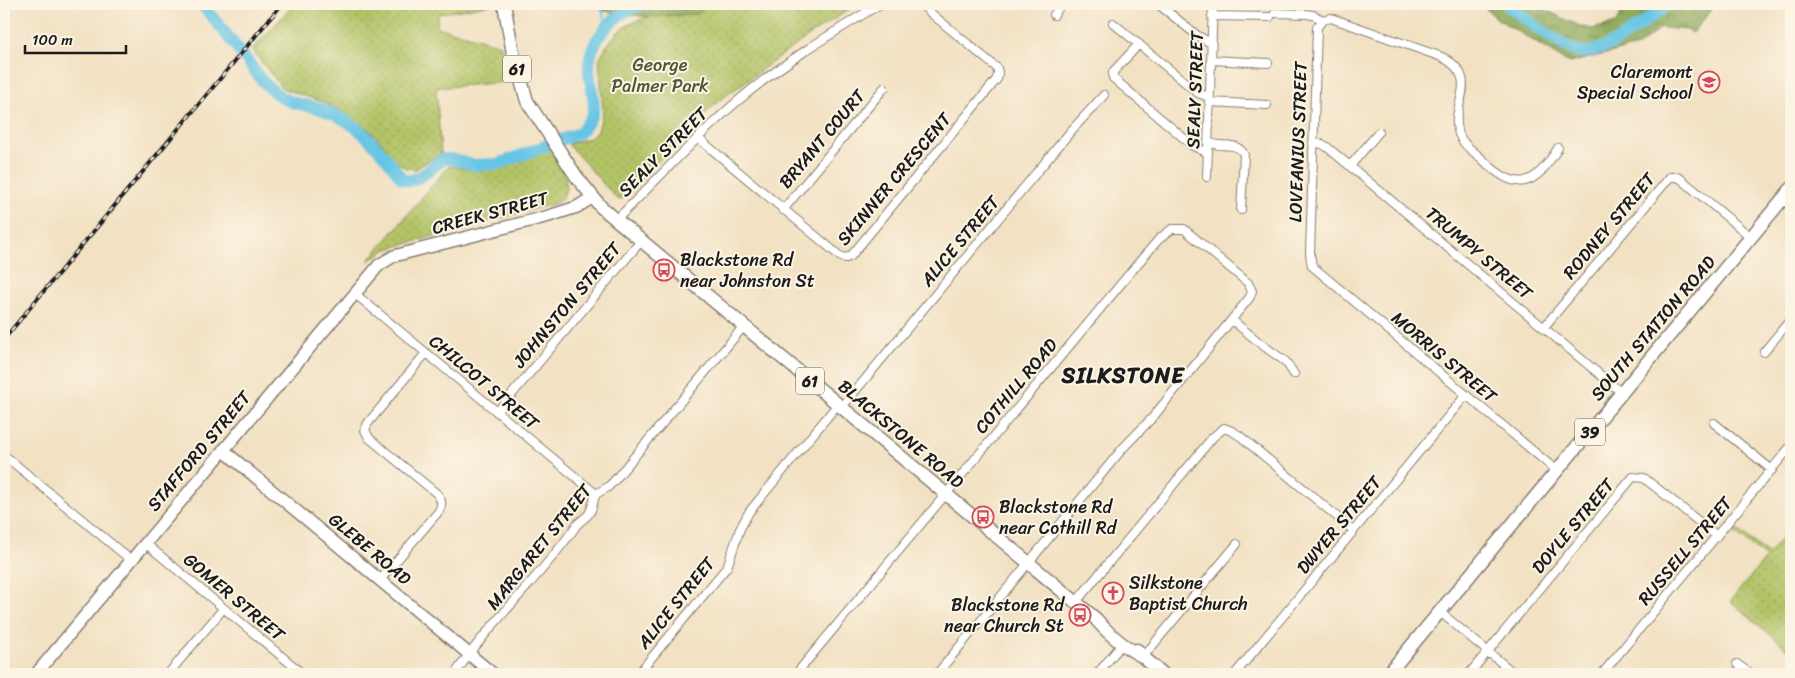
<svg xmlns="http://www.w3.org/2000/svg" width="1795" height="678" font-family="Sriracha,sans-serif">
  <defs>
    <pattern id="forest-crowns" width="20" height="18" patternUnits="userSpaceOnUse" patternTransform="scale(1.25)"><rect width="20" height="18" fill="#8da95b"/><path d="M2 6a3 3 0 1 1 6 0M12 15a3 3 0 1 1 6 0" fill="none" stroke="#72894a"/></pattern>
    <pattern id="park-dots" width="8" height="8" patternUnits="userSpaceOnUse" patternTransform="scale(1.25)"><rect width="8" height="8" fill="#b2c366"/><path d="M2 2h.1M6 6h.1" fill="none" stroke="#98a758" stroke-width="1.8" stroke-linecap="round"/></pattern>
  </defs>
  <rect width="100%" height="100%" fill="#fcf5e5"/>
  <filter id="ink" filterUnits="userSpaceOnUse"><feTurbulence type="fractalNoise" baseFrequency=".02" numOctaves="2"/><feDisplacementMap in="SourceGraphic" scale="10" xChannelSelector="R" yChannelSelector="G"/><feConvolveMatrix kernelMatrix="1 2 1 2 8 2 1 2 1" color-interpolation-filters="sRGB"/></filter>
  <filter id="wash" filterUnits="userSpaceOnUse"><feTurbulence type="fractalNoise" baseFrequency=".0096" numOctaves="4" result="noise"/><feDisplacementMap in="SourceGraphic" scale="20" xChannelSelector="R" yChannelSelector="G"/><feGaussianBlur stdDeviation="1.12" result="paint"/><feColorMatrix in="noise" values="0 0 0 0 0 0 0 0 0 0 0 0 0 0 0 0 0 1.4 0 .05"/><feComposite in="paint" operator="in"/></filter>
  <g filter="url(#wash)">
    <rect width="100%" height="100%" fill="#f2e1c3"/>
    <path fill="url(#forest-crowns)" stroke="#54623c" d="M598 4H708L698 14 648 17 603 11Z
      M1481 4H1532L1580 26 1592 29 1616 23 1621 13 1612 4H1717L1692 33 1687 30 1661 28 1638 46 1569 63 1496 18Z"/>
    <path fill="url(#park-dots)" stroke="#677041" d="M294 4H493L438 14 437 27 501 45 506 82 436 88 441 153 416 169 406 168 395 161 376 136 350 116 325 103 282 88 252 50Z
      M708 4H858L814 32 720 100 685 133 622 199H617L568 144 589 138 598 131 603 111 599 59 607 45 618 32 631 23 648 17 698 14Z
      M550 149C560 166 577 186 557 203L387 249 368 261 449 166 474 170 501 167Z
      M1791 527V652L1730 601 1766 558 1733 531 1736 528 1768 554Z"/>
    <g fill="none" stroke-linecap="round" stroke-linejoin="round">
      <path stroke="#66c5e4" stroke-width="2" d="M600 4 607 27"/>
      <path stroke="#66c5e4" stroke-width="12" d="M201 4C218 23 233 43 249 63 257 75 265 86 277 94 291 105 307 104 323 110 358 121 382 151 402 179L409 181 420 177 443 159H452L475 165 498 164 579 133C604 108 590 97 589 69 588 40 618 8 646 4
        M1506 4C1523 16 1562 49 1581 52 1606 55 1649 19 1668 4"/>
    </g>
  </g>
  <g filter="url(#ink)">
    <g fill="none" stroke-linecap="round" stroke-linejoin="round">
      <g stroke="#877e70" stroke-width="10">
        <path id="street" d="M1158 4 1198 36 1211 43
          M1790 4H1791
          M1275 13 1306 14 1313 15 1323 20 1331 18 1442 57C1484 79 1448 106 1459 134 1463 146 1474 151 1482 159 1516 193 1534 188 1558 148
          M1054 15 1061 4
          M1212 16 1270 17
          M1323 20 1317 27 1310 254 1312 266 1557 471
          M1113 23 1198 93 1209 97
          M1139 44 1113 72V78L1193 146 1208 153
          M1211 60 1268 63
          M1209 102 1267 105
          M698 138 841 257 846 258 851 256 997 79 998 73 997 68 933 15 921 4
          M1208 142C1220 149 1238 140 1244 155L1241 210
          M1313 142 1322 144 1327 147 1622 393
          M1350 166 1379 132
          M1207 177 1213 4
          M1783 199 1791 206
          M783 210 884 88
          M616 220C655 182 692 141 733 105 778 66 829 35 880 4
          M354 293 596 494
          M1232 320 1261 344 1286 362 1294 374
          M1544 327 1670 177H1677L1681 179 1752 238
          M1764 352 1791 319
          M842 407 1071 131 1104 95
          M497 412 641 241
          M1714 423 1772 470
          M4 455 132 561
          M145 543 303 674
          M380 580 439 511C443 504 441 498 436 493L369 438 365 430 368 423 426 353
          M1076 602 1213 437 1224 428 1232 431 1240 436 1353 530
          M1440 612 1515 674
          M1143 657 1237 544
          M1737 664 1751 674
          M168 674 223 609
          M455 674C491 621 540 578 576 526 580 520 587 518 590 512 593 507 593 500 596 494L608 487 614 481 744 326
          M638 674 727 567 740 529 749 512 838 404
          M796 674 1140 261 1159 239 1172 229H1184L1248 283 1252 291 1250 297 1153 417 1123 448 937 674
          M1097 674 1123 643
          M1235 674 1466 395
          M1469 674 1633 477 1644 478 1717 536
          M1602 674 1791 446"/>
      </g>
      <g stroke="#877e70" stroke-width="14">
        <path id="secondary" d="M223 450 493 674
          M36 674 379 265 394 256 549 216 577 207 593 197"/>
      </g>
      <g stroke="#877e70" stroke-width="15">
        <path id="primary" d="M504 4 513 53 527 101 576 176 601 207 1096 619C1106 632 1127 649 1142 656
          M1137 650 1143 657 1163 674
          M1388 674 1791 189"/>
      </g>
      <use href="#street" stroke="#fff" stroke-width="8"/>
      <use href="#secondary" stroke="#fff" stroke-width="11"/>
      <use href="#primary" stroke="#fff" stroke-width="12"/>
      <g stroke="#1c1c1c" stroke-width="4">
        <path id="rail" d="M4 339 282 4"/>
      </g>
      <use href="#rail" stroke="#fcf5e5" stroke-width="2" stroke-dasharray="5.5" stroke-linecap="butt"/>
    </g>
  </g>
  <defs>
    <g id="school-ring" transform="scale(1.125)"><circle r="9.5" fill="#fcf5e5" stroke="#d1495b" stroke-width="1.5"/><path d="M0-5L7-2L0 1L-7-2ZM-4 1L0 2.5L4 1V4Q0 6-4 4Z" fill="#d1495b"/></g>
    <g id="bus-ring" transform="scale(1.125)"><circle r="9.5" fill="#fcf5e5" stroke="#d1495b" stroke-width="1.5"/><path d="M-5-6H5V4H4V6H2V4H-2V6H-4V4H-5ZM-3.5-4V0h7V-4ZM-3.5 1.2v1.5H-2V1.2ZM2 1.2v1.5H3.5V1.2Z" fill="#d1495b"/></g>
    <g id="church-ring" transform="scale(1.125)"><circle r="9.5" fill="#fcf5e5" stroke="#d1495b" stroke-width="1.5"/><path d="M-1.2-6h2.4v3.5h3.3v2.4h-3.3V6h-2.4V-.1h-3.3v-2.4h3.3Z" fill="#d1495b"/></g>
  </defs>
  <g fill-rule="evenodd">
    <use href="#school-ring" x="1709" y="82"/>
    <use href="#bus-ring" x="664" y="270"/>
    <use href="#bus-ring" x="983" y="517"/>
    <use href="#church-ring" x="1113" y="593"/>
    <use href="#bus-ring" x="1080" y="615"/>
  </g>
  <g text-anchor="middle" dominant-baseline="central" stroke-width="4" stroke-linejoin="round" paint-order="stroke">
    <g fill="#fcf5e5" stroke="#5f5d58" stroke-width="1">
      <rect x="503" y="55.5" width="28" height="27" rx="4"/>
      <rect x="796" y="367.5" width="28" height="27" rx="4"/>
      <rect x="1575" y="418.5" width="30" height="27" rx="4"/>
    </g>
    <g font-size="16" font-weight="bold" fill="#1c1c1c">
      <text x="517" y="69">61</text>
      <text x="810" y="381">61</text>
      <text x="1590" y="432">39</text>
    </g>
    <g font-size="18" fill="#505636" stroke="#fcf5e5">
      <text x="660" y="65">George<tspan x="660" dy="21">Palmer Park</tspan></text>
    </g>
    <g font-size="18" fill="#1c1c1c" stroke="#fcf5e5" text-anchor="start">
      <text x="1693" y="72" text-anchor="end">Claremont<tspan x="1693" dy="21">Special School</tspan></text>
      <text x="680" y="260">Blackstone Rd<tspan x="680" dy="21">near Johnston St</tspan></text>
      <text x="999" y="507">Blackstone Rd<tspan x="999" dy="21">near Cothill Rd</tspan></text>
      <text x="1129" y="583">Silkstone<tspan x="1129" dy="21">Baptist Church</tspan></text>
      <text x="1064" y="605" text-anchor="end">Blackstone Rd<tspan x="1064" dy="21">near Church St</tspan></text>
    </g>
    <g font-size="18" fill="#1c1c1c" stroke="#fcf5e5">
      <text transform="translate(1195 90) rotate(-88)">SEALY STREET</text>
      <text transform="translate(822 139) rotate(-50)">BRYANT COURT</text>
      <text transform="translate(1298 142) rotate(-88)">LOVEANIUS STREET</text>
      <text transform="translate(663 152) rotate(-45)">SEALY STREET</text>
      <text transform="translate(894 179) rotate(-50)">SKINNER CRESCENT</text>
      <text transform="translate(490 213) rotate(-15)">CREEK STREET</text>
      <text transform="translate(1609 226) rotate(-50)">RODNEY STREET</text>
      <text transform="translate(960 241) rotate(-50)">ALICE STREET</text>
      <text transform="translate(1479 253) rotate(40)">TRUMPY STREET</text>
      <text transform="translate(567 305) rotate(-50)">JOHNSTON STREET</text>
      <text transform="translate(1653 328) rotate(-50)">SOUTH STATION ROAD</text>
      <text transform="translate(1444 357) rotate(40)">MORRIS STREET</text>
      <text transform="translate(484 382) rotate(40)">CHILCOT STREET</text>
      <text transform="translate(1016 386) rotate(-50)">COTHILL ROAD</text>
      <text transform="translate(901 434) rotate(40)">BLACKSTONE ROAD</text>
      <text transform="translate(199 451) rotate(-50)">STAFFORD STREET</text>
      <text transform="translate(1339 525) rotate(-50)">DWYER STREET</text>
      <text transform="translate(1573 526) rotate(-50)">DOYLE STREET</text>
      <text transform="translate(539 547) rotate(-51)">MARGARET STREET</text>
      <text transform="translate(370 549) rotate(40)">GLEBE ROAD</text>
      <text transform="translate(1685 551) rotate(-50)">RUSSELL STREET</text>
      <text transform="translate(234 597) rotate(40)">GOMER STREET</text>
      <text transform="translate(676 603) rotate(-51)">ALICE STREET</text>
    </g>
    <g font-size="22" font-weight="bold" letter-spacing="1" fill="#1c1c1c" stroke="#fcf5e5">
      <text x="1123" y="375">SILKSTONE</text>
    </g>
  </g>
  <rect width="1795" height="678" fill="none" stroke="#fcf5e5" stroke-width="20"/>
  <path d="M25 45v8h101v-8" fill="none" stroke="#1c1c1c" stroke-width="2.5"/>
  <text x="32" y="45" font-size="15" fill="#1c1c1c" stroke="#fcf5e5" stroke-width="4" paint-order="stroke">100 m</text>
</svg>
